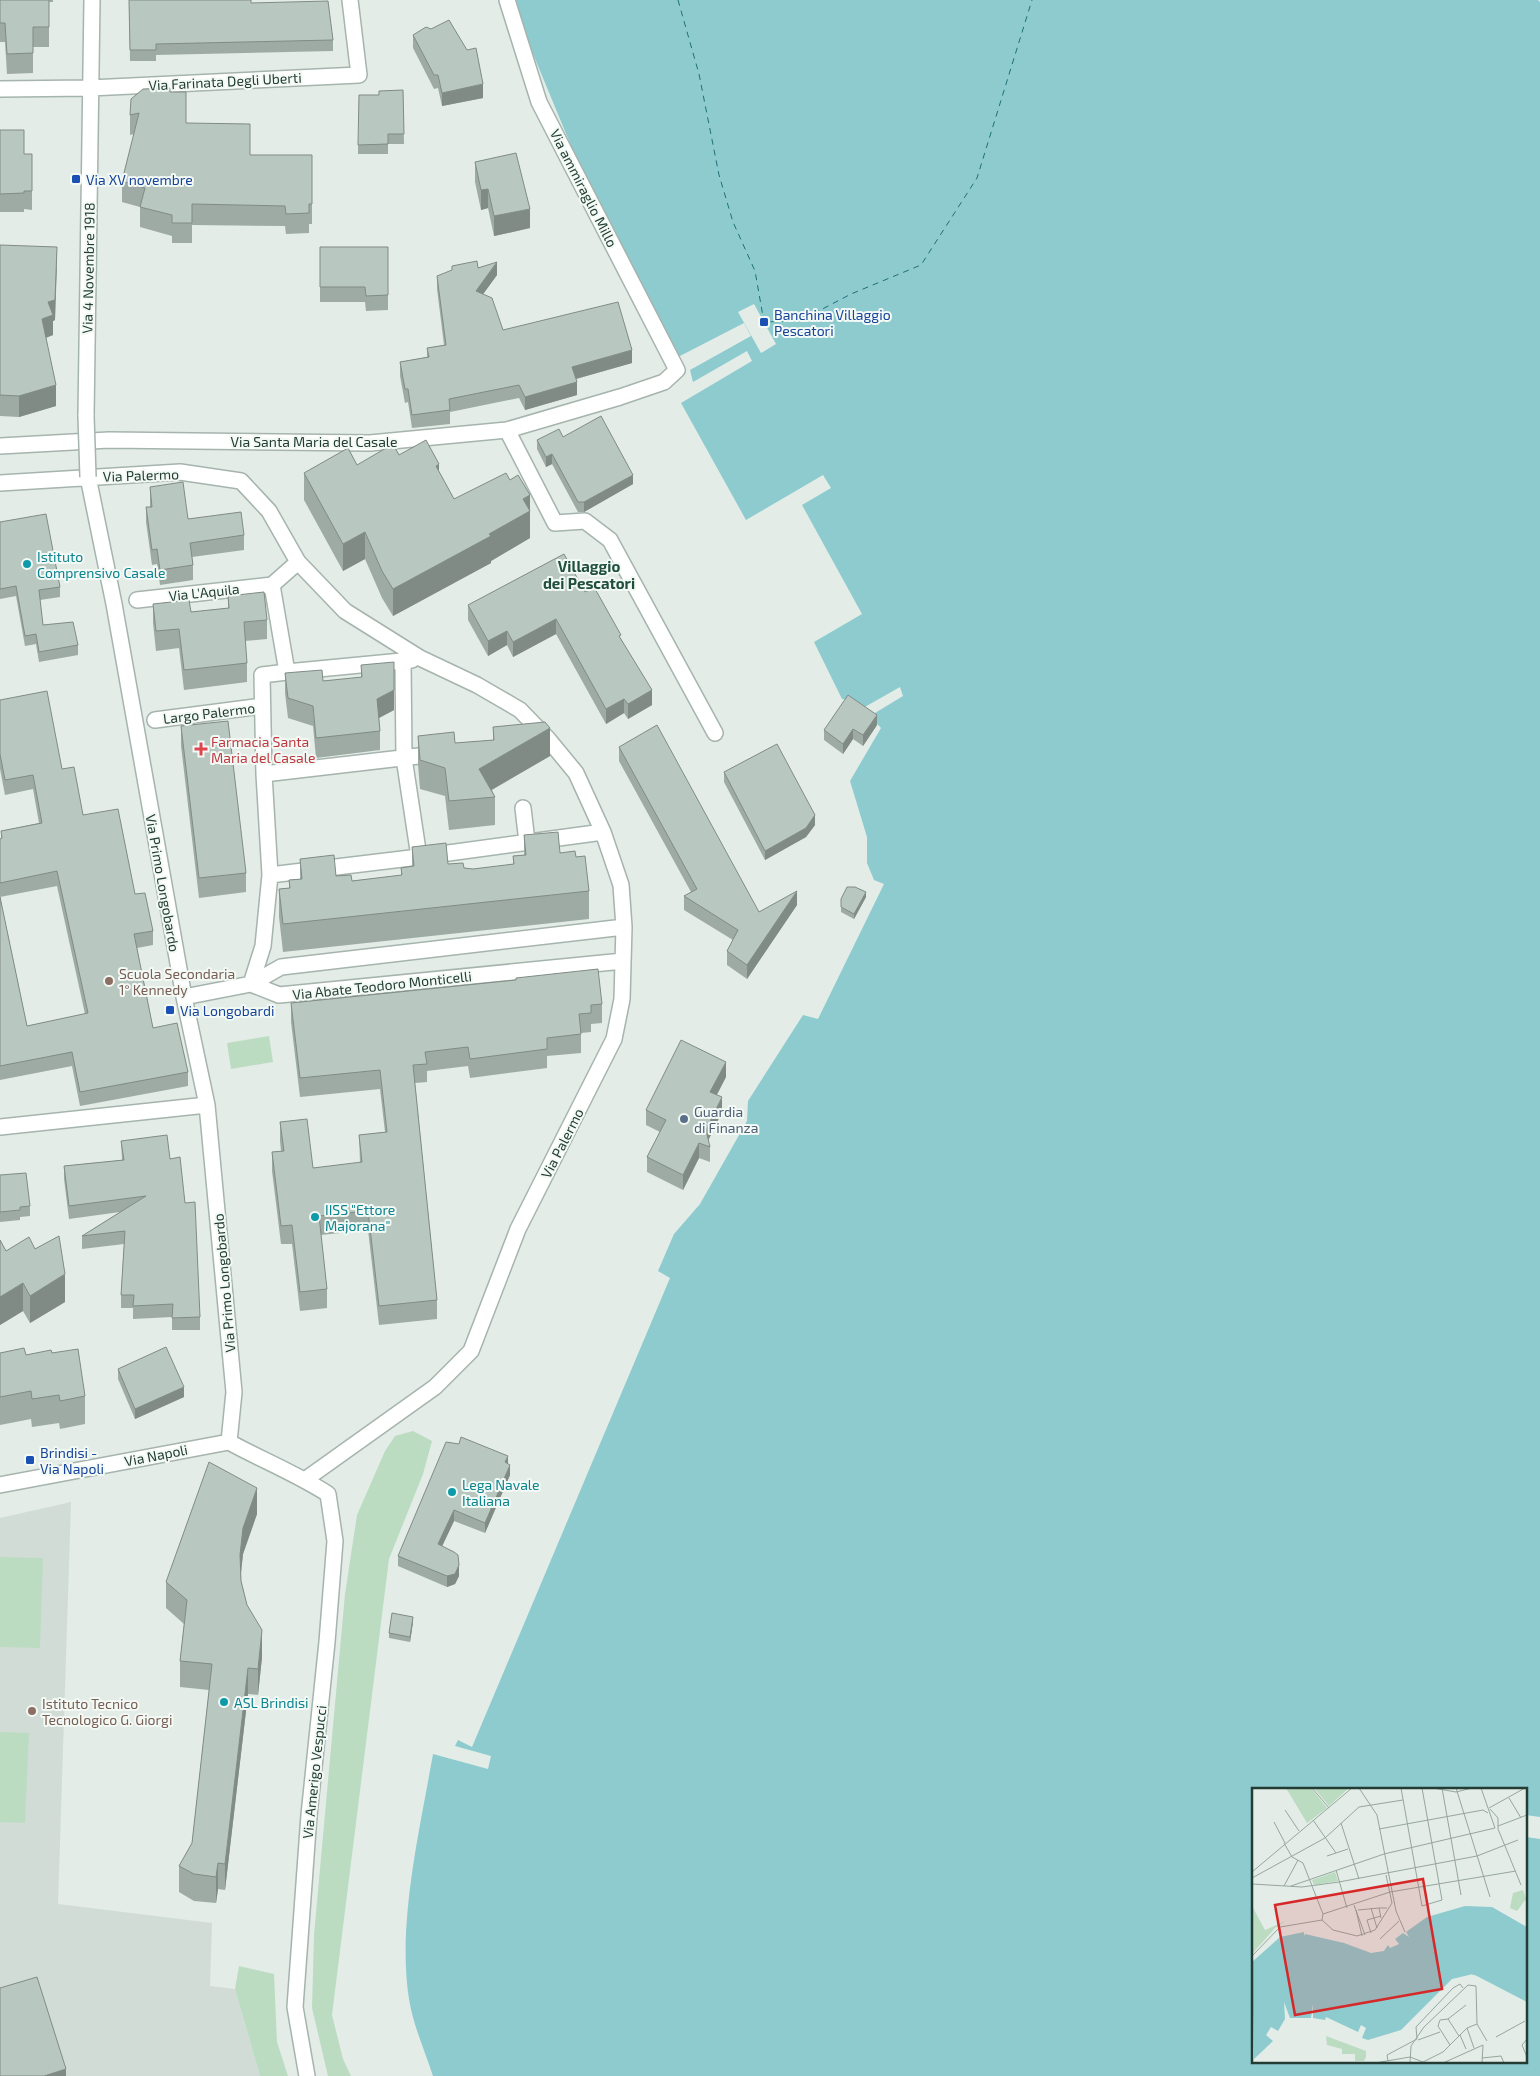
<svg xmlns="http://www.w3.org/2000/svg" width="1540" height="2076" font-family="'Exo 2',sans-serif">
  <rect width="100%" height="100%" fill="#e3ece7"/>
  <path fill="#d1dcd6" d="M71 1502 58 1904 212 1923 210 1986 235 1989 260 2076H0V1518Z"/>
  <path fill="#bcdcc2" d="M269 1036 273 1062 231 1069 227 1043Z
    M413 1431 432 1441 423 1474 389 1559 332 2015 343 2059 351 2076H328L312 2008 314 1935 345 1594 357 1515 385 1451 395 1436Z
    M0 1557 43 1558 40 1648 0 1647Z
    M0 1732 29 1733 25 1823 0 1822Z
    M239 1966 274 1974 277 2042 288 2076H260L235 1989Z"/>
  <path fill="#8dcbcf" d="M516 0H1538L1540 2V1817L1526 1815V1790H1254V2062H1526V1837L1540 1839V2076H433C425 2051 413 2025 409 1999 397 1924 420 1829 433 1754L488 1769 491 1756 455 1746 458 1740 472 1747 670 1278 658 1271 674 1234 700 1204 747 1121 748 1101 803 1015 818 1019 884 884 874 880 867 863V837L850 781 881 728 870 716 903 696 900 687 863 708 851 700 842 699 814 642 862 614 802 505 831 488 823 475 746 520 681 403 752 361 747 351 693 382 690 370 751 336 744 323 678 357 579 165 526 37Z"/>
  <path fill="#e3ece7" d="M754 304 776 344 761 353 738 312Z"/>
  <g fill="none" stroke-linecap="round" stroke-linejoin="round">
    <path stroke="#1f7077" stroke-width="1" stroke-dasharray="6 5" stroke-linecap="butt" d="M678 0 699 74 719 175 733 222 755 271 764 322 791 321 811 315 851 294 921 265 977 178 1032 0"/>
    <g stroke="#a6b4ae" stroke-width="18">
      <path id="minor" d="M0 89 90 88 359 75 350 0
        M86 416 92 0
        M507 430 555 523 585 521 610 540 715 733
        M0 446 109 440 370 443 507 430 620 397 664 382 677 370 539 102 507 0
        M88 477 114 604 184 997 207 1105 234 1392 229 1442
        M0 483 180 472 241 481 269 511 298 562 345 611 420 658 477 685 520 710 548 739 576 773 603 832 621 885 624 927 622 999 614 1039 518 1229 471 1351 435 1387 306 1479
        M298 562 272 585 287 672 412 660
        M137 600 272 585
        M403 661 404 758 419 857 603 832
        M155 720 262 706
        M264 774 436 754
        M523 808 527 842
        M270 875 419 857
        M251 984 279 995 623 961
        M251 984 263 946 270 875 264 774 262 675 287 672
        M184 997 251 984 281 967 624 927
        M0 1127 207 1105
        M0 1485 229 1442C262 1460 297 1474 328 1494L335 1541 327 1642 309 1815 295 2007 307 2076"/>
    </g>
    <use href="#minor" stroke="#fff" stroke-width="15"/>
    <g stroke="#a6b4ae" stroke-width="18" stroke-linecap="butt">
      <path id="minor-bridge" d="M86 416 88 477"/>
    </g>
    <use href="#minor-bridge" stroke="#fff" stroke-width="15"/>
  </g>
  <path fill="#9eaba5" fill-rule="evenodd" d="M0 0H53V2H49V47H33V73L7 74 5 42H0Z
    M129 0 251 3 333 40V51L156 55V61H130Z
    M413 35 483 98 442 106 438 88 434 89 413 48Z
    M403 90 404 144H388V154H358V145L379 95Z
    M170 92 186 123 250 155H312V224H309V233L286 234 285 226 192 225V243H172V236L140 227V207L122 202V181L134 134 130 135V115Z
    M0 130 24 154H32V210L24 209V212H0Z
    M475 162 530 228 494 236 488 208 481 210 475 182Z
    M0 245 57 267 55 320 53 321V335L46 338 56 406 19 417 0 416Z
    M320 247H388V310L366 311 365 302H320Z
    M478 268 497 275 483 294 503 330 632 363 576 379 577 395 525 410 519 398 450 412V424L412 428 408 402 405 403 400 376V362L427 357V348L444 345 437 289V276Z
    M563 437 633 484 584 512H578L552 464 546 467 537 449V440Z
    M399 455 439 472 454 499 510 480 530 495V538L491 561V563L393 616 382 598 365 559 343 571 304 500V473L357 465Z
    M150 487 188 519 244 535V550L192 557 193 565V580L160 585 157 564 152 565 146 522V507H150Z
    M0 522 60 587V597L40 600 43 625 78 645V655L39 662 36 644 25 646 16 596 0 599Z
    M585 592 621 639 652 705 628 719 624 713 606 724 556 634 513 657 507 645 488 656 468 620V605Z
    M228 596 267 620V639L245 641 247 663V682L184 690 179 648 156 651 153 623V604L191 612 228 608Z
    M361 665 394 710 379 718 380 731V750L316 758 313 726 288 718 285 693V673L323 681 361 678Z
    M0 700 62 769 83 815 135 894 153 931V945L137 948 153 1028 188 1072V1086L80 1106 72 1066 0 1080V839H1V831L39 823 33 789 5 795 0 769ZM57 886 85 1014 27 1026 0 897Z
    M877 725 863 746 853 739 843 754 824 740V730Z
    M181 726 246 873V892L199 898 181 746Z
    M493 727 550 756 492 790 495 797V825L449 830 445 796 420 789 418 765V736L455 743 493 740Z
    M619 747 759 912 797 905 747 979 727 965V951L733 940 684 910V896L691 892 619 761Z
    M724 772 815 825 806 837 765 860 724 782Z
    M524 835 560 853 576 857 589 891V919L283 952 279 917V889L289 888V880L300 879V859L336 876 352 881 401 875V868L412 867V847L448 864 464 868 473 869 513 864V856L524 855Z
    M866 897 854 919 841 912V899Z
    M291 1003 602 1004V1023L591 1024V1032L581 1033V1053L547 1056V1068L470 1078 468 1066 427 1071V1082L415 1083 437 1300V1319L379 1325 368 1230 321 1235 327 1289V1308L300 1311 292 1244H281L272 1171V1152L281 1151 280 1141V1122L313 1168 360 1163 359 1135 385 1132 380 1089 300 1097 291 1022Z
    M726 1077 717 1095 722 1112 708 1140 710 1147V1162L699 1158 683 1190 647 1172V1157L660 1132 646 1125V1110Z
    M121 1141 170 1159 185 1203 200 1317V1330H172V1317L133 1319V1308H121V1295L124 1244 82 1249V1236L120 1212 69 1219 64 1179V1166L122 1160Z
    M0 1175 30 1206V1216L20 1217V1220L0 1222Z
    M0 1240 6 1251 65 1302 30 1323 23 1311 0 1325Z
    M0 1353 26 1355 52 1353 85 1396V1424L60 1429 59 1423 32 1427 31 1419 0 1425Z
    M118 1369 184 1397 135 1419 118 1379Z
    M508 1464 510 1475 485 1533 454 1521 442 1546 459 1576 455 1584 447 1587 398 1566V1556Z
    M257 1514 243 1554 241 1573V1581L247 1605 262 1657 258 1695 248 1694 225 1890 218 1889 216 1903 194 1901 179 1892V1866L192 1843 209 1690 180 1687V1661L184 1624 166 1608V1582Z
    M413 1622 410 1642 389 1638V1633Z"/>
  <path fill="#818b86" d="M483 84V98L442 106V93Z
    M488 189V208L481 210V190Z
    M530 209V228L494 236V216Z
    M57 247 55 320 53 321V335L42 339V319L48 302Z
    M497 262V275L476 304V291Z
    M632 350V363L572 380V367Z
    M577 382V395L525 410V397Z
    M56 385V406L19 417V396Z
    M552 454V464L546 467V457Z
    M439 464V492L436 466Z
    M633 475V484L584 512V502Z
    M530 495V538L491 561V563L393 616V589L489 534 523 499Z
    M365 532V559L343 571V544Z
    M556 619V634L513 657V642Z
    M507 631V645L488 656V641Z
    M394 690V710L377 719V699Z
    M652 690V705L628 719V704Z
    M624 699V713L606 724V709Z
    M877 715V725L863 746V735Z
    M550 728V756L479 797V769Z
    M853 729V739L843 754V744Z
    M815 815V825L806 837 765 860V851Z
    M797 891V905L747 979V965Z
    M866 892V897L854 919V914Z
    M726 1062V1077L710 1107V1092Z
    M722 1097V1112L706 1145V1130Z
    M699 1143V1158L683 1190V1175Z
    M65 1274V1302L30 1323V1296Z
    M23 1283V1311L0 1325V1297Z
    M184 1387V1397L135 1419V1409Z
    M508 1456V1467L505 1462Z
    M510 1465V1475L485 1533V1523Z
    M257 1488V1514L243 1554 240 1581V1555L243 1528Z
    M454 1510V1521L438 1555V1544Z
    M459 1565V1576L455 1584 447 1587V1576Z
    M413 1617V1622L410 1642V1637Z
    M262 1630V1657L258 1695V1669Z
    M248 1668V1694L225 1890V1864Z
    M218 1863V1889L216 1903V1877Z
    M66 2069V2076H44Z"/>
  <path fill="#b8c7c0" stroke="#818b86" d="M0 0H49V27H33V53L7 54 5 23H0Z
    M129 0H251V3L328 1 333 40 156 44V50H130Z
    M449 20 467 50 476 48 483 84 442 93 438 75H434L413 35 426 27 431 29Z
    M170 88V92H186V123L250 124V155H312V204H309V213L286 214 285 206 192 204V223H172V215L140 207 145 188 122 181 139 113 130 115 131 99 143 89Z
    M403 90 404 134H388V144L358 145 359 95H379V91Z
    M0 130H24V154H32V191H24V193L0 194Z
    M516 153 530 209 494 216 488 189 481 190 475 162Z
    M0 245 57 247 55 300 48 302 53 315 42 319 56 385 19 396 0 395Z
    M320 247H388V295L366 296 365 287H320Z
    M477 261 478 268 497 262 476 291 492 298 503 330 618 302 632 350 572 367 577 382 525 397 519 385 449 399 450 410 412 415 408 389H405L400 362 429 357 427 348 446 345 437 276 452 270V266Z
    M601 416 633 475 584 502H578L552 454 546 457 537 440 559 429 563 437Z
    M426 440 439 464 436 466 454 499 506 473 510 480 518 475 530 495 523 499 530 511 489 534 491 536 393 589 382 571 365 532 343 544 304 473 348 448 357 465 393 444 399 455Z
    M183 482 188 519 241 512 244 535 190 543 193 565 160 570 157 549 152 550 146 507H152L150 487Z
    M46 514 60 587 39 590 43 625 73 622 78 645 39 652 36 634 25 636 16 586 0 589V522Z
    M564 554 585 592 594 587 621 635 619 636 652 690 628 704 624 699 606 709 556 619 513 642 507 631 488 641 468 605Z
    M264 592 267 620 244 622 247 663 184 670 179 629 156 631 153 604 189 600 191 612 229 608 228 596Z
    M394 662V690L377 699 380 731 316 738 313 706 288 698 285 673 322 670 323 681 362 677 361 665Z
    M47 691 62 769 74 767 83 815 118 809 135 894 145 893 153 931 134 934 153 1028 177 1023 188 1072 80 1092 72 1052 0 1066V897L27 1026 88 1013 57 871 0 883V839L2 838 1 831 42 823 33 775 5 780 0 754V700Z
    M848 695 877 715 863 735 853 729 843 744 824 730Z
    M228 721 246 873 199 878 181 726Z
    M545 722 550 728 479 769 495 797 449 801 445 768 420 760 418 736 454 732 455 743 494 740 493 727Z
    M657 725 759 912 797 891 747 965 727 951 738 930 684 896 697 889 619 747Z
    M777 744 815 815 806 828 765 851 724 772Z
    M558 832 560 853 575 851 576 857 585 856 589 891 283 924 279 889 290 888 289 880 302 879 300 859 334 855 336 876 351 875 352 881 402 875 401 868 414 866 412 847 446 843 448 864 463 863 464 868 473 869 514 864 513 856 526 855 524 835Z
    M847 887H855L866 892 854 914 841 907V899Z
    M598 969 602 1004 591 1005V1013L579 1014 581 1034 547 1038V1049L470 1059 468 1047 425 1052 427 1064 413 1065 437 1300 379 1306 368 1211 319 1216 327 1289 300 1292 292 1225 281 1226 272 1152 284 1151 280 1122 307 1119 313 1168 362 1162 359 1135 387 1132 380 1070 300 1078 291 1003 516 980V978Z
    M681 1040 726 1062 710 1092 722 1097 706 1130 710 1147 699 1143 683 1175 647 1157 666 1120 646 1110Z
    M167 1135 170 1159 180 1157 185 1203 195 1202 200 1317 172 1318 173 1304 133 1306 134 1295H121L125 1231 82 1236 146 1196 69 1206 64 1166 124 1160 121 1141Z
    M26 1173 30 1206 20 1207V1210L0 1212V1175Z
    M59 1236 65 1274 30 1296 23 1283 0 1297V1240L6 1251 29 1237 35 1249Z
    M166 1347 184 1387 135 1409 118 1369Z
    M24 1348 26 1355 51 1350 52 1353 78 1349 85 1396 60 1401 59 1395 32 1399 31 1391 0 1397V1353Z
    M461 1437 508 1456 505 1462 510 1465 485 1523 454 1510 438 1544 454 1552 458 1555 459 1565 455 1574 447 1576 398 1556 446 1442 459 1444Z
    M209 1462 257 1488 243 1528 240 1555 241 1581 247 1605 262 1630 258 1669 248 1668 225 1864 218 1863 216 1877 194 1874 179 1866 192 1843 212 1664 180 1661 187 1600 166 1582Z
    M392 1613 413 1617 410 1637 389 1633Z
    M37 1977 66 2069 44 2076H0V1988Z"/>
  <g fill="#1a4fb4" stroke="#f3f9f5" stroke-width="2">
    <rect x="71" y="174" width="10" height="10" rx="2.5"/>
    <rect x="759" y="317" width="10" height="10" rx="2.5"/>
    <rect x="165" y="1005" width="10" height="10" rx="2.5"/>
    <rect x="25" y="1455" width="10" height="10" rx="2.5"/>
  </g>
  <g fill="#0f9aa8" stroke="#f3f9f5" stroke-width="2">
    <circle cx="27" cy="564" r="5"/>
    <circle cx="315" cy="1217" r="5"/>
    <circle cx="452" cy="1492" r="5"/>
    <circle cx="224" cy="1702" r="5"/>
  </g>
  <path fill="#e0444e" stroke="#f3f9f5" stroke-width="2" d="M198.5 741.5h5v5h5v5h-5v5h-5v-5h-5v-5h5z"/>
  <g fill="#8d6e63" stroke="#f3f9f5" stroke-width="2">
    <circle cx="109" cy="981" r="5"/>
    <circle cx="32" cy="1711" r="5"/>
  </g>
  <circle fill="#5c6f8a" stroke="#f3f9f5" stroke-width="2" cx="684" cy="1119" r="5"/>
  <g text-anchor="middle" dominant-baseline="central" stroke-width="4" stroke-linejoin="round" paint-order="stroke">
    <g font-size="14" fill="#233d34" stroke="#f3f9f5">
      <text transform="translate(225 81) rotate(-3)">Via Farinata Degli Uberti</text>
      <text transform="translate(584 188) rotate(63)">Via ammiraglio Millo</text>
      <text transform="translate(88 268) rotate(-89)">Via 4 Novembre 1918</text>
      <text x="314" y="441">Via Santa Maria del Casale</text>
      <text transform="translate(141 475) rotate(-2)">Via Palermo</text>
      <text transform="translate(204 592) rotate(-6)">Via L'Aquila</text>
      <text transform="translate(209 713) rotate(-7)">Largo Palermo</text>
      <text transform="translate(163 883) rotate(80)">Via Primo Longobardo</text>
      <text transform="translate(382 985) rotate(-6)">Via Abate Teodoro Monticelli</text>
      <text transform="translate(562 1143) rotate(-63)">Via Palermo</text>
      <text transform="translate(224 1283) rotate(-95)">Via Primo Longobardo</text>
      <text transform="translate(156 1455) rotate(-11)">Via Napoli</text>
      <text transform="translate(314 1772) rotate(-84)">Via Amerigo Vespucci</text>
    </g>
    <g font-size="14" fill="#164399" stroke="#f3f9f5" text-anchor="start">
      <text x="86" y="179">Via XV novembre</text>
      <text x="774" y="314">Banchina Villaggio<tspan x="774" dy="16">Pescatori</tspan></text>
      <text x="180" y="1010">Via Longobardi</text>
      <text x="40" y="1452">Brindisi -<tspan x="40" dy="16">Via Napoli</tspan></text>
    </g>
    <g font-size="14" fill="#0d838f" stroke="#f3f9f5" text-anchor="start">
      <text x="37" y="556">Istituto<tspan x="37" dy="16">Comprensivo Casale</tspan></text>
      <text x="325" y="1209">IISS "Ettore<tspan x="325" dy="16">Majorana"</tspan></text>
      <text x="462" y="1484">Lega Navale<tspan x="462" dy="16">Italiana</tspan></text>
      <text x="234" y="1702">ASL Brindisi</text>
    </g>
    <g font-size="14" fill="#be3a42" stroke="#f3f9f5" text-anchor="start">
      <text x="211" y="741">Farmacia Santa<tspan x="211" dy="16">Maria del Casale</tspan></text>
    </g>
    <g font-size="14" fill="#785e54" stroke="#f3f9f5" text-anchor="start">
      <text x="119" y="973">Scuola Secondaria<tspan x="119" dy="16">1° Kennedy</tspan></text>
      <text x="42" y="1703">Istituto Tecnico<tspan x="42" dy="16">Tecnologico G. Giorgi</tspan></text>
    </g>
    <g font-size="14" fill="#4e5e75" stroke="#f3f9f5" text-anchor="start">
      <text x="694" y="1111">Guardia<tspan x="694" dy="16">di Finanza</tspan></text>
    </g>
    <g font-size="15" font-weight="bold" fill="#204e3f" stroke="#f3f9f5">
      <text x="589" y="566">Villaggio<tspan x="589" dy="17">dei Pescatori</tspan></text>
    </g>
  </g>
  <g transform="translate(1252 1788)">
    <rect width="275" height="275" fill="#e3ece7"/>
    <path d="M34 0H59L75 20 55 35ZM62 0H97L77 18ZM83 84 86 93 62 97 60 92ZM271 102 274 111 265 123 258 120 261 105ZM0 118 13 142 34 133 23 140 0 166ZM74 248 114 263V269L112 273H103V266H90V261L75 257Z" fill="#bcdcc2"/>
    <path d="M213 118 240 119 275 139V214L221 186 200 191 149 242 116 252 110 250 114 240 109 237 106 244 74 229 73 232 61 230V216L59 230H38L32 214 33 231 26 243 19 239 14 247 21 253 2 271 0 174 28 149 52 144V148L53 146 92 155 119 165 132 163 136 157 138 160 147 156 143 151 151 145 157 149 154 144 175 129Z" fill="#8dcbcf"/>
    <path fill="none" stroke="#8dcbcf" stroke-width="2.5" d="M210 123 198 150 202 162 215 174M223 186 250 175 256 165 255 153 247 141M225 186 275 200M222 187 219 177 211 171 171 163 164 160 158 150 212 120H220L275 161"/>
    <path fill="none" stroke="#96a69f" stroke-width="1" d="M60 0 77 20M107 0 125 27 144 123 153 144M149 0 170 118 190 112 170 0M181 0 204 4 220 0M190 0 209 107M204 0 238 109M229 0 243 40M257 10 269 30M237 20 273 0M238 21 246 30V41L269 97M33 22 47 43M61 32 84 65M22 34 33 55M89 35 107 91M246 38 275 27M127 41 231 22 236 25M32 55 40 69M75 68 96 61M40 69 51 75 71 126 70 132M84 82 95 120M0 84 100 0M0 90 73 50 107 19 151 12M0 96 50 99 87 94 225 68 266 52M32 98 46 72M39 98 132 66 243 40M102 117 113 147M119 120 125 140M104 122 110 148M106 122 127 120M71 126 138 104 264 83M129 130 127 120H135M70 132 81 142 105 148 123 142 140 115 134 87M119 145 115 132 129 128M128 151 147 133M0 168 28 139 70 132M196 231 188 232 186 238 198 257M196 231 214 217M196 231 207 248M215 240 222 260M208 247 214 261M244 249 273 233M275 251 270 257 275 269M166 252 188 244M230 270 249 268 252 275M136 273 135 267 165 251 164 239 201 200 208 196 211 200M171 274 191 264 215 240 225 236M123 275 158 269 171 274M158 275 159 258 172 239 216 197 224 198 225 236 235 253M191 275 231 257M230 275 231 257"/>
    <path fill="#d62828" fill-opacity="0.15" stroke="#d62828" stroke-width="2.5" d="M171 91 190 201 43 227 23 117Z"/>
    <rect width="275" height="275" fill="none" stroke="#233d34" stroke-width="2.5"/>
  </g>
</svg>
